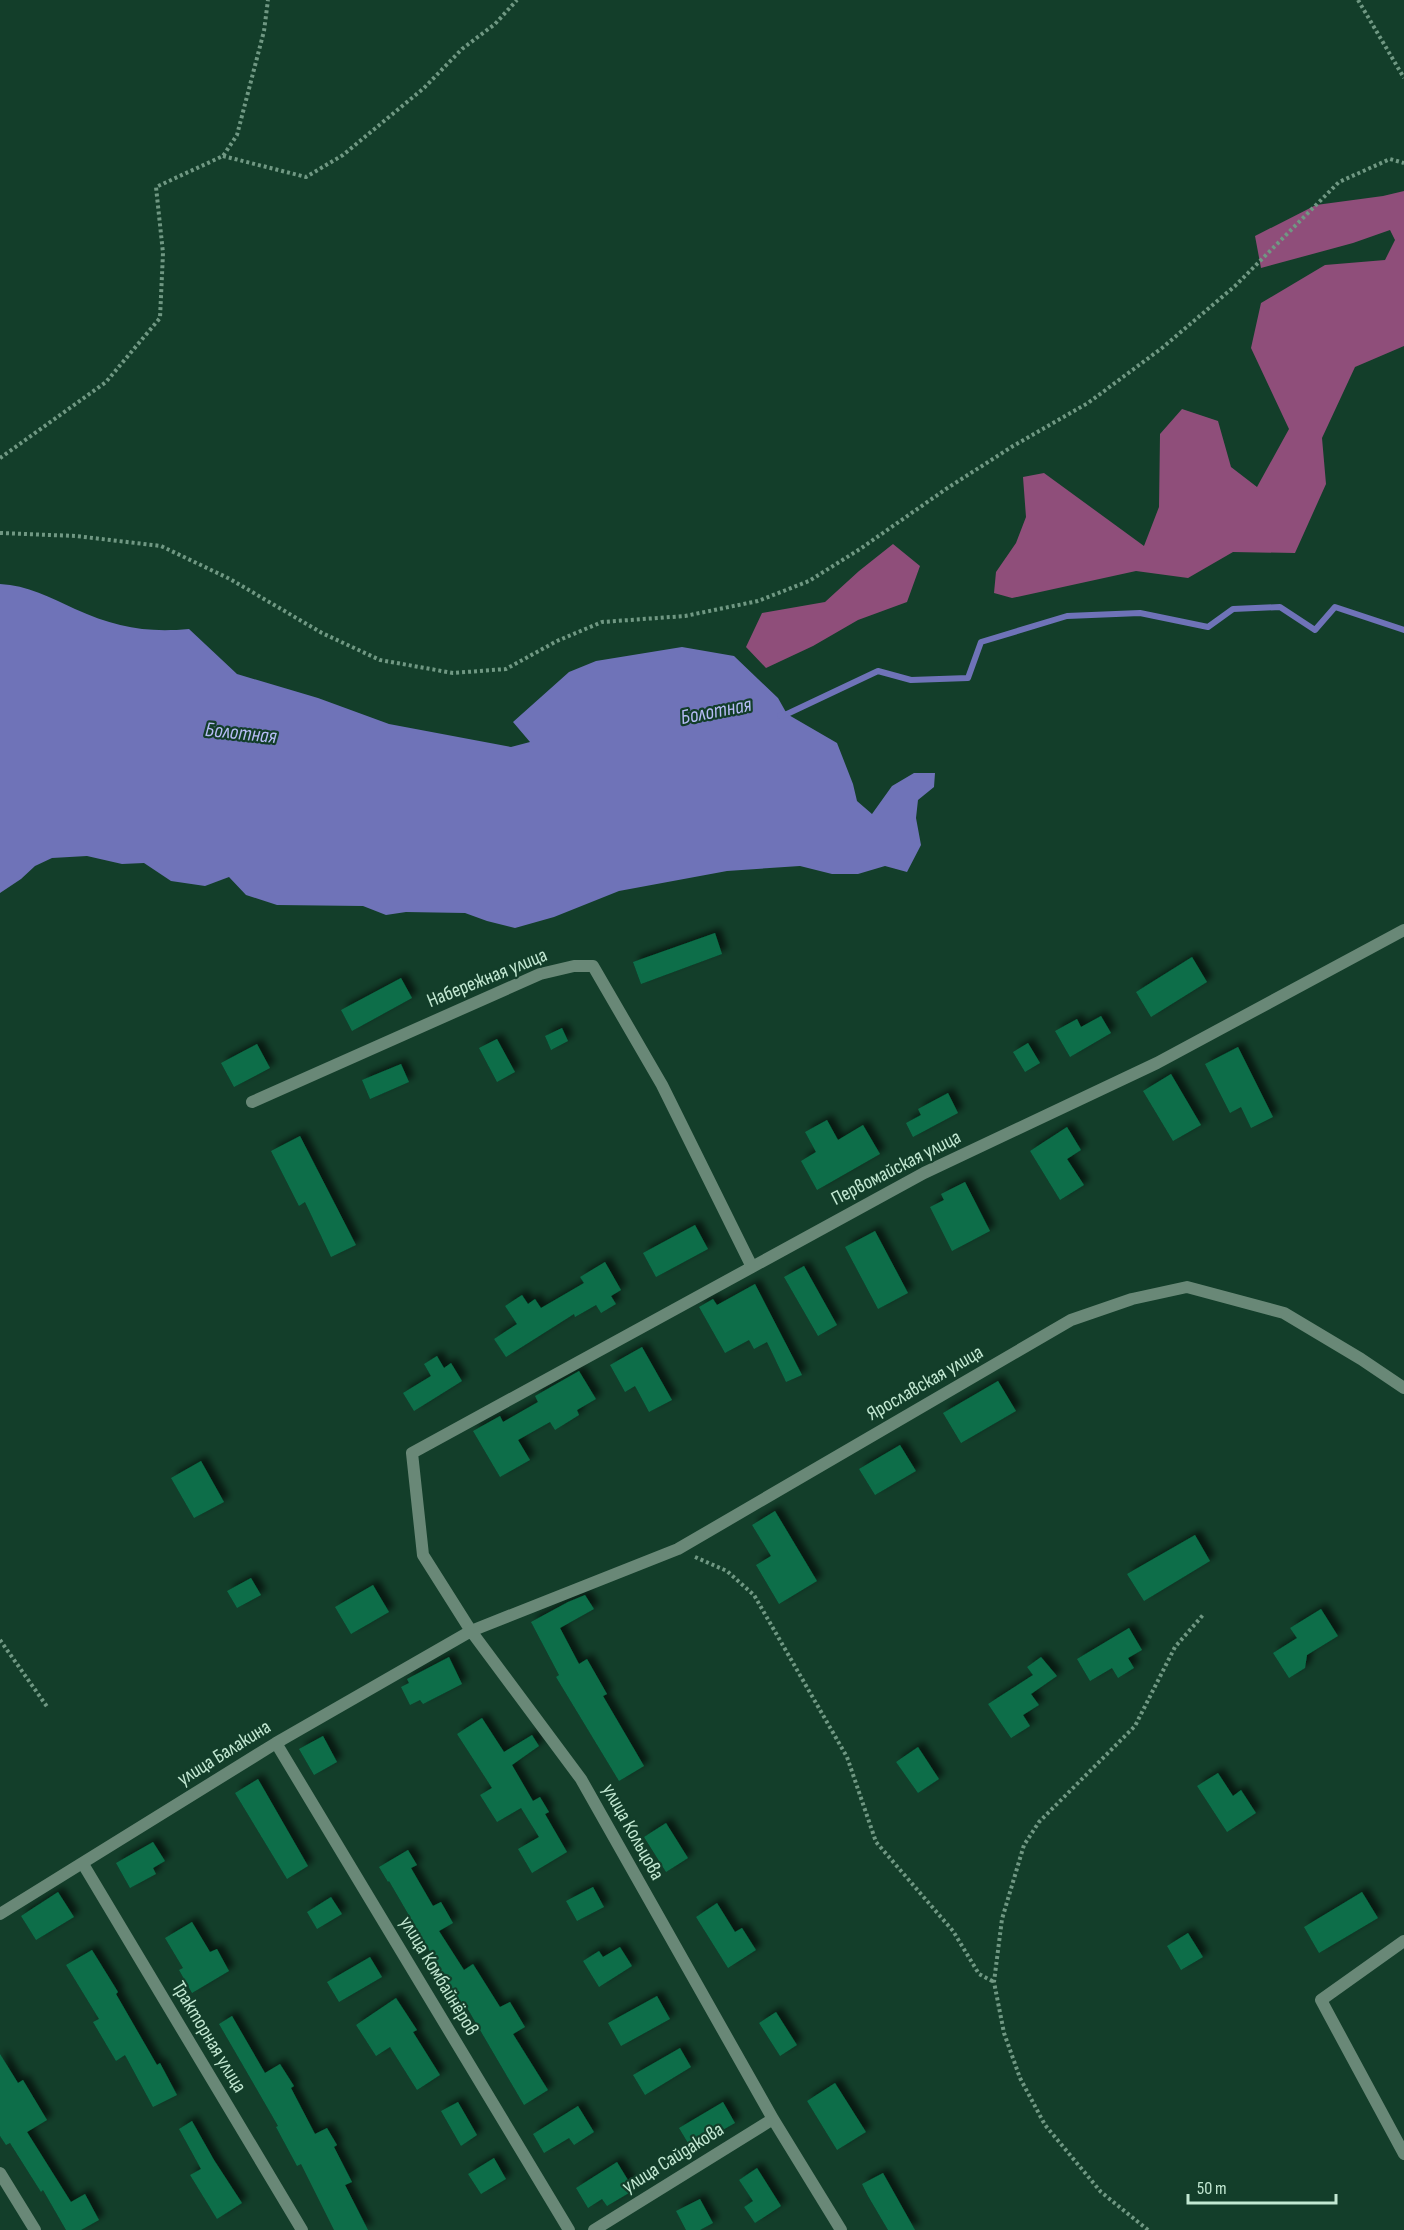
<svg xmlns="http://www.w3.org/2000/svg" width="1404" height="2230" font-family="'Sofia Sans Condensed',sans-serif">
  <defs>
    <filter id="shadow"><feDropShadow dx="5.5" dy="-5.5" stdDeviation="3" flood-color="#0009"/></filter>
  </defs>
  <rect width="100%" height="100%" fill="#133e2a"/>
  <path fill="#8f4e7a" d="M1404 191V346L1355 367 1322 438 1326 484 1295 553 1233 552 1188 578 1136 571 1012 598 994 593 996 572 1016 543 1026 517 1023 477 1044 473 1144 546 1159 507 1160 434 1182 409 1218 421 1231 467 1257 487 1289 429 1251 348 1261 303 1325 265 1385 260 1395 240 1390 230 1353 243 1261 268 1255 236 1316 205 1383 196Z
    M893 544 920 566 907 602 858 620 813 646 766 668 746 647 762 613 825 602 859 571Z"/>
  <path fill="#6f73b8" d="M0 584C27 585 51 598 75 609 115 627 146 633 189 629L237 674 318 698 389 724 511 747 530 742 513 722 569 672 596 661 682 647 734 656 778 698 787 714 837 743 853 784 857 801 872 814 892 786 914 773H935L934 787 918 800 916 818 921 845 907 872 885 866 858 874H832L800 866 727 871 619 891 554 917 515 928 487 921 465 913 406 912 386 915 363 906 277 905 246 895 229 877 205 886 171 881 144 863 122 864 87 856 52 858 35 866 21 879 0 893Z"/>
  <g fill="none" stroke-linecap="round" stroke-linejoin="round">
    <path stroke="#6f73b8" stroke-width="6" d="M780 716 787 714 878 671 911 680 968 678 981 642 1067 616 1140 613 1208 627 1233 609 1280 607 1315 630 1335 607 1404 630"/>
  </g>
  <path fill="#0a6e48" filter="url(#shadow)" d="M715 933 722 954 641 984 633 962Z
    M1192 957 1207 982 1151 1017 1136 992Z
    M401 978 412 998 352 1031 341 1010Z
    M1101 1016 1111 1033 1070 1057 1055 1031 1077 1019 1081 1027Z
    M562 1028 568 1041 551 1050 545 1036Z
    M497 1039 515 1072 497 1082 479 1048Z
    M1028 1043 1040 1063 1025 1072 1013 1052Z
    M257 1044 270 1068 234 1087 221 1063Z
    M1238 1047 1273 1117 1251 1128 1241 1107 1230 1113 1205 1064Z
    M401 1064 409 1082 370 1099 362 1080Z
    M1171 1074 1201 1125 1173 1141 1143 1091Z
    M948 1093 958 1113 913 1137 906 1123 921 1115 918 1109Z
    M827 1120 838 1140 863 1125 880 1154 817 1190 801 1161 816 1152 805 1132Z
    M1067 1127 1081 1150 1067 1159 1084 1185 1060 1200 1030 1151Z
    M300 1136 356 1245 331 1257 305 1202 299 1206 271 1151Z
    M965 1182 990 1231 952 1251 930 1207 944 1200 941 1194Z
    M695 1225 708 1249 656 1277 643 1253Z
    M875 1231 908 1293 878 1309 845 1247Z
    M605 1262 621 1290 611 1296 616 1304 601 1313 596 1305 575 1317 574 1314 506 1357 494 1339 517 1324 505 1306 522 1295 528 1304 535 1299 541 1308 584 1283 580 1277Z
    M804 1266 837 1325 818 1336 784 1277Z
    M755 1284 802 1375 786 1382 767 1342 754 1349 749 1340 725 1353 699 1307 713 1299 717 1305Z
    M642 1347 672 1400 649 1412 635 1386 625 1392 610 1365Z
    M437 1356 444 1368 451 1363 462 1381 414 1411 403 1393 431 1376 424 1364Z
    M579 1371 596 1399 577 1410 579 1415 555 1430 550 1422 518 1440 530 1460 500 1477 473 1431 500 1416 503 1422 538 1402 535 1396Z
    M998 1381 1016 1411 961 1443 943 1413Z
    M900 1445 916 1471 875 1495 859 1469Z
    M201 1461 224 1502 194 1518 171 1478Z
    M775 1511 817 1581 779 1604 756 1565 771 1556 752 1525Z
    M1195 1535 1210 1561 1144 1601 1127 1574Z
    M251 1578 261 1595 237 1608 227 1591Z
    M373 1585 389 1612 351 1634 335 1607Z
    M585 1595 594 1609 560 1628 579 1664 587 1659 607 1694 603 1696 644 1766 619 1781 556 1677 559 1675 531 1622 568 1602Z
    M1321 1609 1338 1636 1307 1655 1305 1668 1289 1678 1273 1653 1297 1638 1290 1628Z
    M1129 1628 1142 1650 1128 1658 1134 1668 1118 1678 1112 1668 1090 1681 1077 1659Z
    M449 1657 462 1684 423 1704 420 1700 410 1705 401 1687 409 1683 407 1679Z
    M1041 1657 1057 1676 1031 1694 1039 1705 1023 1715 1030 1726 1011 1738 988 1704 1033 1675 1027 1667Z
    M482 1718 504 1752 532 1735 539 1746 512 1765 533 1801 540 1797 549 1812 545 1814 567 1852 532 1873 518 1849 539 1837 521 1808 497 1822 480 1795 492 1788 457 1734Z
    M323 1736 337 1762 314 1775 299 1749Z
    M918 1747 939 1779 918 1793 896 1762Z
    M1218 1773 1233 1796 1241 1790 1256 1813 1227 1832 1197 1786Z
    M258 1779 308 1866 287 1879 235 1793Z
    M666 1823 688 1858 666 1872 644 1837Z
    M153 1842 165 1861 153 1868 156 1874 130 1888 116 1863Z
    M408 1850 417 1865 411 1868 433 1906 441 1902 453 1923 439 1931 464 1970 473 1964 500 2007 510 2002 525 2027 513 2034 548 2090 524 2105 463 2001 460 2003 389 1881 388 1882 379 1867Z
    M593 1887 604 1907 577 1921 566 1901Z
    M58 1892 74 1917 36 1940 21 1916Z
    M1362 1892 1378 1918 1319 1953 1304 1927Z
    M331 1897 342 1914 317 1929 307 1912Z
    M717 1903 735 1932 742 1928 756 1950 728 1968 696 1917Z
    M192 1922 210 1952 217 1949 229 1971 192 1993 179 1970 183 1968 165 1938Z
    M1188 1933 1203 1957 1181 1970 1167 1946Z
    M620 1947 632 1966 599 1987 583 1961 599 1951 603 1957Z
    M92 1950 118 1992 116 1994 157 2065 160 2063 177 2095 153 2107 125 2055 116 2061 93 2022 99 2019 66 1965Z
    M370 1957 382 1977 339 2002 327 1982Z
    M657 1996 670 2019 621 2046 608 2023Z
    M396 1998 417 2030 413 2032 440 2075 417 2090 390 2047 376 2056 356 2025Z
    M776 2012 797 2045 780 2056 759 2023Z
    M232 2016 265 2073 280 2064 294 2086 291 2088 315 2134 327 2128 337 2145 334 2147 352 2182 345 2185 368 2230H334L301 2164 297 2166 276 2127 278 2126 219 2024Z
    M680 2048 691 2067 645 2095 633 2075Z
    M0 2054 18 2083 23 2080 47 2120 27 2132 71 2202 85 2194 99 2220 81 2230H66L43 2190 41 2192 10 2143 6 2145 0 2136Z
    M835 2083 866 2132 837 2150 807 2101Z
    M458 2102 477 2135 461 2146 441 2111Z
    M723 2102 735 2123 691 2148 679 2128Z
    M578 2106 594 2132 574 2145 569 2138 544 2153 533 2134Z
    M192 2121 214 2160 242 2203 217 2219 190 2175 201 2169 179 2129Z
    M494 2158 506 2179 481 2194 468 2174Z
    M617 2162 634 2190 607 2206 602 2199 588 2208 576 2188Z
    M757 2168 781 2206 755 2223 744 2207 753 2201 739 2180Z
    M883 2173 915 2230H888L868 2196 862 2184Z
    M700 2199 713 2223 700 2230H686L676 2211Z"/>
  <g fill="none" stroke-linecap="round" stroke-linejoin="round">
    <path stroke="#709883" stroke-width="4" stroke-dasharray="3 3" stroke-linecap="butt" d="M1358 0 1404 78
      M223 156 306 177 343 155 424 88 462 49 495 24 517 0
      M0 458 106 382 160 318 163 253 156 187 223 156 237 135 264 31 268 0
      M0 533 76 536 161 546 230 579 322 633 380 660 453 673 506 669 557 641 602 622 685 616 758 601 809 581 860 549 946 489 1013 446 1088 403 1162 348 1235 286 1339 182 1390 159 1404 163
      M695 1557 727 1571 754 1595 847 1757 876 1842 953 1931 979 1974 994 1982
      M0 1640 48 1708
      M1148 2230 1101 2192 1045 2125 1020 2078 1004 2033 994 1982 1002 1919 1024 1845 1039 1822 1135 1726 1175 1647 1203 1615"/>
    <path stroke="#698877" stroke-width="12" d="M252 1102 540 974 574 966H593L662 1085 752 1267
      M276 1743 569 2230
      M83 1864 302 2230
      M0 1914 276 1743 471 1631 678 1549 1071 1320 1132 1299 1187 1287 1284 1313 1361 1359 1404 1388
      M1404 1941 1321 2000 1404 2154
      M0 2173 35 2230
      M594 2230 773 2119
      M841 2230 773 2119 581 1779 471 1631 423 1555 412 1453 924 1173 1157 1063 1404 930"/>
  </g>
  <g text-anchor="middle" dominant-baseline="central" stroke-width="4.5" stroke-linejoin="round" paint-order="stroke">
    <g font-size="20" fill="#c2e8d2" stroke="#133e2a">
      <text transform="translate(487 978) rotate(-22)">Набережная улица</text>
      <text transform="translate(896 1168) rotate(-27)">Первомайская улица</text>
      <text transform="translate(925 1383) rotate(-30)">Ярославская улица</text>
      <text transform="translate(224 1753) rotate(-32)">улица Балакина</text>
      <text transform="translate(633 1832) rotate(61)">улица Кольцова</text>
      <text transform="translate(439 1976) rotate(59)">улица Комбайнёров</text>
      <text transform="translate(209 2037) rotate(59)">Тракторная улица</text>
      <text transform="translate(673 2158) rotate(-32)">улица Сайдакова</text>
    </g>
    <g font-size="21" font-style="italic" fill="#b6bcf5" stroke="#133e2a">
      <text transform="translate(716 711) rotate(-11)">Болотная</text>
      <text transform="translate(241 733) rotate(6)">Болотная</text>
    </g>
  </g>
  <path d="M1188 2194v9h148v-9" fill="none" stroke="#c2e8d2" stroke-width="3"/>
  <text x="1197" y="2194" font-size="18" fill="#c2e8d2" stroke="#133e2a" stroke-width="4.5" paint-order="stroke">50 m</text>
</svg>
